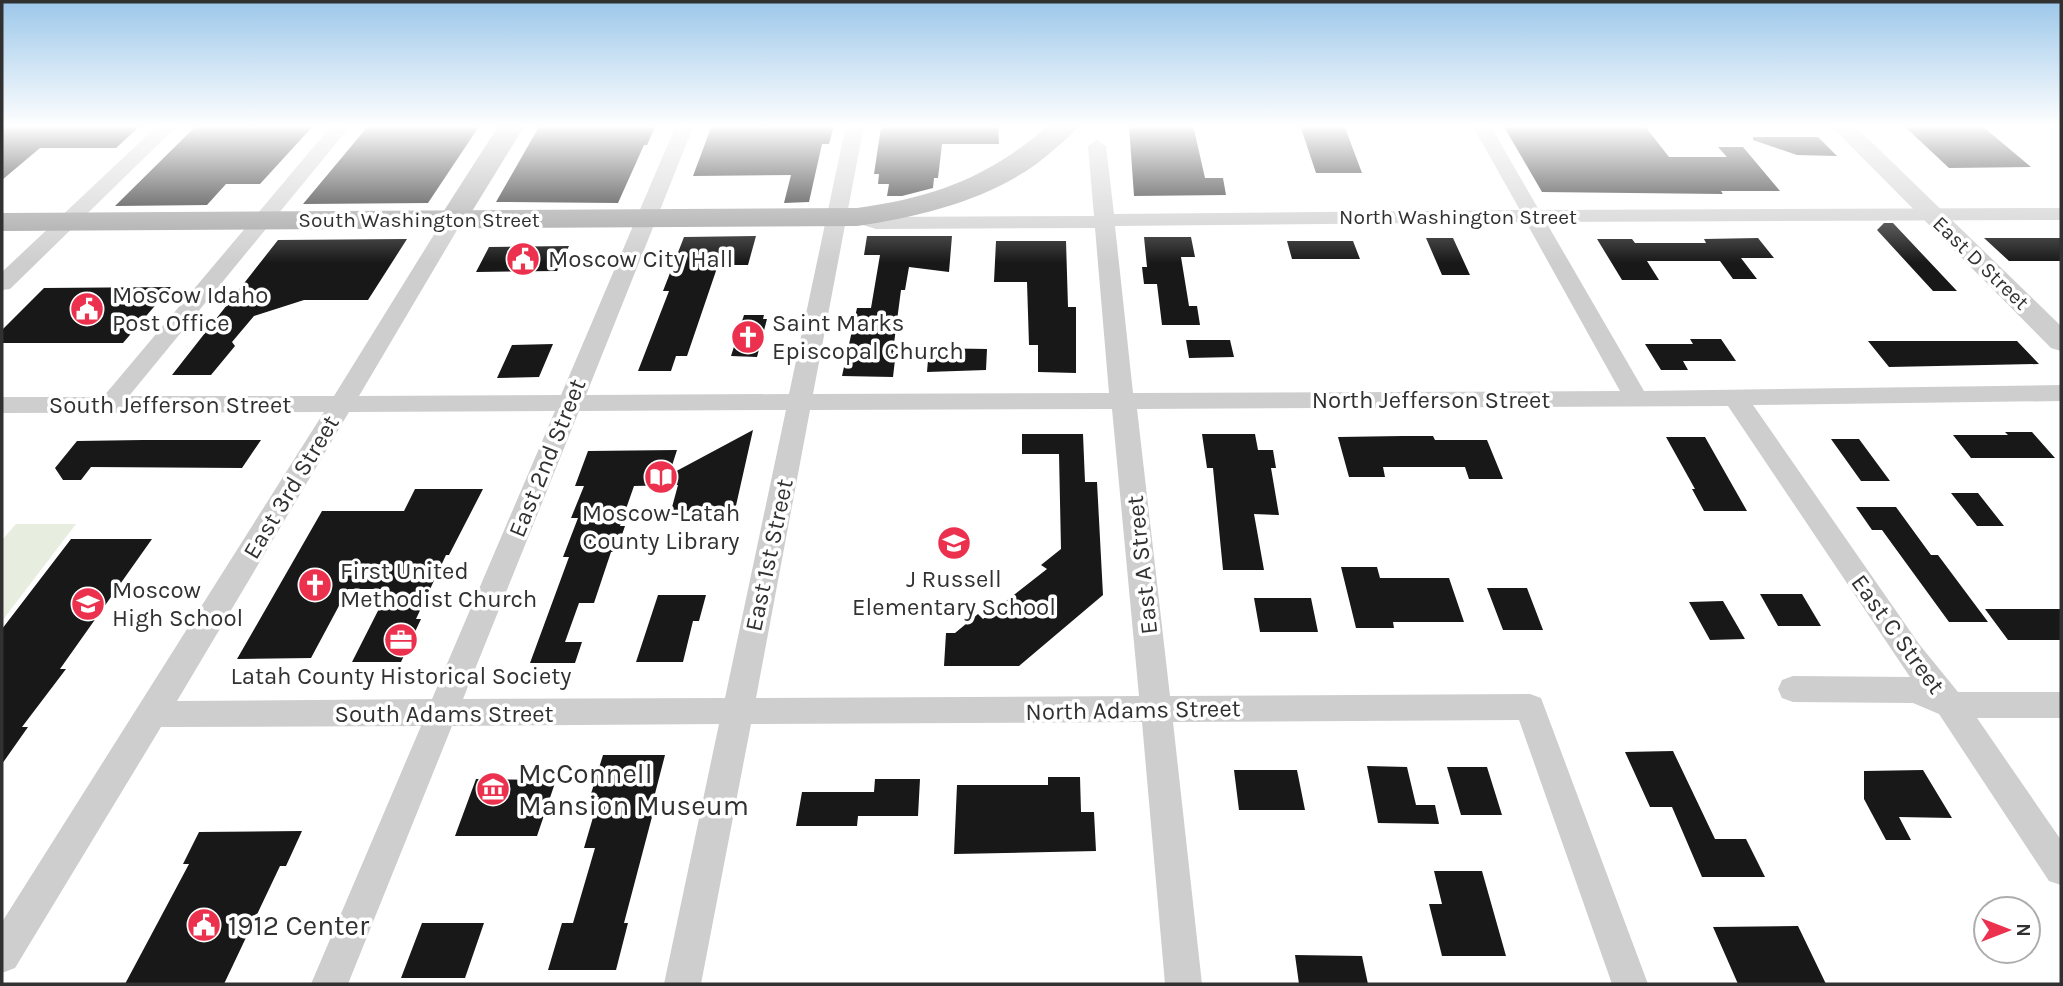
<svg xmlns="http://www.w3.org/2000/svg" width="2063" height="986" font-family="Karla,sans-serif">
  <rect width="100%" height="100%" fill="#fff"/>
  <path fill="#e8eedf" d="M16 524H76L2 621V540Z"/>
  <path fill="#181818" d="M2 125H141L116 148H40L2 180Z
    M197 125H314L260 184H226L207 205 115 206Z
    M369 125H480L428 203 303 204Z
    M540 125H656L647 145H644L618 203 496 202Z
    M712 125H834L829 144H822L809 202 784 203 791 175 693 176Z
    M912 125H998L999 144H942L938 178H934L933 188 902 196H887L889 184H878L879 174H874L881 127Z
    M1129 125H1193L1205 178H1223L1226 195 1134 196Z
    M1300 125H1344L1362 173H1316Z
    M1503 125H1644L1669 157H1727L1718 147H1743L1780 191H1721L1723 194 1542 192Z
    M1903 125H1981L2031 167 1949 168Z
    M1753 137H1818L1837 156 1797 155 1753 140Z
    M1884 223H1893L1957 291H1933L1877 230Z
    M756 236 748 265H718L687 356H676L671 371H638L669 291H663L684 237Z
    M867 236H952L949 272 909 267 905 290H901L893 351H896L893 377 842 376 857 308H871L880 255H864Z
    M1144 237H1191L1195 257H1181L1189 306H1197L1200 325H1162L1157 284H1144L1142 267H1147Z
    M1426 238H1453L1470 275H1442Z
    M1758 238 1774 258H1741L1757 279H1733L1720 261H1647L1659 280H1622L1597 239H1632L1635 243H1706L1704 239Z
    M1984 238H2061V261H2009Z
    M407 239 368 300H304L254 316 232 342 235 346 211 375H172L278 240Z
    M996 241H1066L1068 307H1076V373L1038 372V345H1029L1027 282H994Z
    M1287 241H1353L1360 259H1292Z
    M569 246 557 271 476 272 489 247Z
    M171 287 123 343H2V330L44 288Z
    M744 315H764L763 319H767L757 357 731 356Z
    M1690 339H1721L1736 361H1683L1688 370H1661L1645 344H1693Z
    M1186 340H1230L1234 357 1189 358Z
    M1868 341H2017L2039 364 1889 367Z
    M553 344 539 377 497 378 512 345Z
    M929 348 987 349 986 370 927 372Z
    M753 430 735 510 671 511 678 485 634 486 620 526H625L616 552H611L594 603H579L565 642H582L575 663H530L569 557H563L578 518H571L584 486H575L588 451 677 450 669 475Z
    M2005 432H2032L2055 458H1971L1953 435H2008Z
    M1022 434H1083L1085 482H1097L1103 595 1019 666H944L946 633H955L978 614 983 619 1047 569 1041 565 1061 549 1059 454H1022Z
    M1202 434H1255L1258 450H1273L1276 468H1271L1279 515 1254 514 1264 570H1223L1213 468H1207Z
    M1402 436H1433L1435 440H1487L1503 479H1469L1465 467H1383L1385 477H1349L1338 437Z
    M1666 437H1705L1747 511H1704L1692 489H1695Z
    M1831 439H1859L1890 481H1861Z
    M143 440H261L242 468 91 467 81 480H63L55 468 77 441Z
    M415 489H483L449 555H446L416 619H421L401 662H352L389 589H348L311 658 237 659 322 511H404Z
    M1951 493H1978L2004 526H1977Z
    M1856 507H1896L1931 555H1938L1988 622H1949L1882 530H1872Z
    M71 539H152L60 669H66L22 727H28L2 764V629Z
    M1341 567H1377L1380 578H1449L1464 622H1393L1394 628H1356Z
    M1487 588H1527L1543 630H1503Z
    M1760 594H1802L1821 626H1778Z
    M658 595H706L699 621H693L683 662H636Z
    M1254 598H1311L1318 632H1260Z
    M1723 601 1745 639 1710 640 1689 602Z
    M1985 609H2061V640H2008Z
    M1673 751 1715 839H1746L1765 877H1702L1672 807H1650L1625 752Z
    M603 755H665L650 813H653L624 923H628L616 970H548L562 923H573L595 848H584L599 797H590Z
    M1367 766 1407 767 1416 805H1435L1439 824 1378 823Z
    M1447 767H1487L1502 815H1461Z
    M1234 770H1297L1305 810H1239Z
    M1923 770 1952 818 1899 817 1911 840H1886L1864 799V771Z
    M1048 777H1080L1081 812H1094L1096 851 954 854 957 785H1048Z
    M476 779 556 780 537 836H455Z
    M875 779H920L918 816H858L857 826H796L802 792H874Z
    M302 831 286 866H280L224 984H125L189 864H183L199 832Z
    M1434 871H1482L1506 956H1442L1429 904H1442Z
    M422 923H484L465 978H401Z
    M1798 926 1826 984H1738L1713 927Z
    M1295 955 1362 956 1368 984H1299Z"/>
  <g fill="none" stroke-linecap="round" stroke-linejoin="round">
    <path fill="#cecece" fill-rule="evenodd" d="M158 125H178L10 289 2 290V272Z
      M332 125H351L129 396H334L443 220 446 216H460L463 220 359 396 561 395 676 125H694L586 395 789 394 846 125H864L813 394 1109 393 1095 228 876 229 850 221 847 217 850 213 857 211 877 217 1094 216 1088 146 1097 140 1106 146 1114 214 1520 210 1472 125H1490L1539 210 2061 208V220L1546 222 1644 391 2061 385V401L1753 405 1919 644 1958 692H2061V718H1977L2061 840V885L2049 881 1939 714 1913 703 1793 702 1782 698 1778 689 1782 680 1793 676 1910 677 1728 406 1137 409 1170 696 1530 694 1541 698 1648 984H1612L1519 720 1173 722 1202 984H1165L1142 722 751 724 701 984H664L719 724 452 726 348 984H311L421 726 161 727 15 968 2 973V922L324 412 2 413V397H103ZM1526 222 1620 391 1133 393 1115 226ZM1112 409 1139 696 756 698 810 410ZM786 410 725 698 463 699 579 411ZM555 411 432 699 177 701 349 412Z"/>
    <path fill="#cecece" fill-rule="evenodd" d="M1830 125H1854L2061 326V351L2051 348Z"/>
    <path fill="#a9a9a9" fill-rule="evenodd" d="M499 125H525L463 226 453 229 443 226 438 220Z"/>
    <path fill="#a0a0a0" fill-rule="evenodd" d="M1049 125H1079C1073 134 1064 141 1056 148 1002 197 928 215 857 226L2 231V213L857 208C936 197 989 177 1049 125Z"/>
  </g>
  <linearGradient id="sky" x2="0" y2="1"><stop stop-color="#9cc7ea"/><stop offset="0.48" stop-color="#fff"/><stop offset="1" stop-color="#fff" stop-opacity="0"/></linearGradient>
  <rect width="2063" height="263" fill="url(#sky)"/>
  <defs>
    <g id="civic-disc" transform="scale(1.75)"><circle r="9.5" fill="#eb314d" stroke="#fff"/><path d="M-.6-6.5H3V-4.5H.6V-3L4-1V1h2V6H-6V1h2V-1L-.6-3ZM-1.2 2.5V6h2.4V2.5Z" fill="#fff"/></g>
    <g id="church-disc" transform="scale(1.75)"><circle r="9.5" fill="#eb314d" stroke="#fff"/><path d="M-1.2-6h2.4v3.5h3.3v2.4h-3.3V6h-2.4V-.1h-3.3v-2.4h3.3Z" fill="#fff"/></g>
    <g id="library-disc" transform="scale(1.75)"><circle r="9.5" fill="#eb314d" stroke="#fff"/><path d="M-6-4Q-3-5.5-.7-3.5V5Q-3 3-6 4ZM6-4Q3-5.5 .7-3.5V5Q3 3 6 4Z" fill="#fff"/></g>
    <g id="school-disc" transform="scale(1.75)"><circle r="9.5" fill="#eb314d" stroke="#fff"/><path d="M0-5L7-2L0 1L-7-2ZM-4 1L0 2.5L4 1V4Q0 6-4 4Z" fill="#fff"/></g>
    <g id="office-disc" transform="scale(1.75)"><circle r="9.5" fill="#eb314d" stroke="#fff"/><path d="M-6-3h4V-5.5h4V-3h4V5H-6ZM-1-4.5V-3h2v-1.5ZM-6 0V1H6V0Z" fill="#fff"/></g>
    <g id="museum-disc" transform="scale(1.75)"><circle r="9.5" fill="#eb314d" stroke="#fff"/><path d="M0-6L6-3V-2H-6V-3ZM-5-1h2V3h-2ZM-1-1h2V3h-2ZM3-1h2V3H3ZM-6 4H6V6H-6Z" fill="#fff"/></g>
  </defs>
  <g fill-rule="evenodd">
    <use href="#civic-disc" x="523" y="259"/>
    <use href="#civic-disc" x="87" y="309"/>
    <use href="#church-disc" x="748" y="337"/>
    <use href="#library-disc" x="661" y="477"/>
    <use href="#school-disc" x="954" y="543"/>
    <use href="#church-disc" x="315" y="585"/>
    <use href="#school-disc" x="88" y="604"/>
    <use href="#office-disc" x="401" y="640"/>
    <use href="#museum-disc" x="493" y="789"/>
    <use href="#civic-disc" x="204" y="925"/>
  </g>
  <g text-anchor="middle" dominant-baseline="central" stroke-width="7" stroke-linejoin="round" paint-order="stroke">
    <g font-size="21" fill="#313131" stroke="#fff">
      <text x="1458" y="217">North Washington Street</text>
      <text x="419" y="220">South Washington Street</text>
      <text transform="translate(1981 263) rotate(44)">East D Street</text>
    </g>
    <g font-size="24" fill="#313131" stroke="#fff" text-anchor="start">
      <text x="548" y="259">Moscow City Hall</text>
      <text x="112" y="295">Moscow Idaho<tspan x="112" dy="28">Post Office</tspan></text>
      <text x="772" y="323">Saint Marks<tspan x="772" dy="28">Episcopal Church</tspan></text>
      <text x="661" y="513" text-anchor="middle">Moscow-Latah<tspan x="661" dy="28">County Library</tspan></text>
      <text x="340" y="571">First United<tspan x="340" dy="28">Methodist Church</tspan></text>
      <text x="954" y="579" text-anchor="middle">J Russell<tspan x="954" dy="28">Elementary School</tspan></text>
      <text x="112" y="590">Moscow<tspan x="112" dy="28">High School</tspan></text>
      <text x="401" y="676" text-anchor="middle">Latah County Historical Society</text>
    </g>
    <g font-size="24" fill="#313131" stroke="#fff">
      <text x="1431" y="400">North Jefferson Street</text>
      <text x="170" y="405">South Jefferson Street</text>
      <text transform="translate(547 458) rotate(-68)">East 2nd Street</text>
      <text transform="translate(291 487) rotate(-59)">East 3rd Street</text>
      <text transform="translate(769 555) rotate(-78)">East 1st Street</text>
      <text transform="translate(1142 565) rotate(-96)">East A Street</text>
      <text transform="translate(1898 634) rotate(54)">East C Street</text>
      <text transform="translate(1133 710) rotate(-1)">North Adams Street</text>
      <text x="444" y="714">South Adams Street</text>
    </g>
    <g font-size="28" fill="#313131" stroke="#fff" text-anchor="start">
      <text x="518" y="773">McConnell<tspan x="518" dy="32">Mansion Museum</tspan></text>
      <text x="228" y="925">1912 Center</text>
    </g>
  </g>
  <rect width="2063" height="986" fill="none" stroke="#313131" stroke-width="7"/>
  <g transform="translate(2007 930) rotate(90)"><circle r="33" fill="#ffffff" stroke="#adadad" stroke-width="2"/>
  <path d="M0-5L12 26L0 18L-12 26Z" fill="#eb314d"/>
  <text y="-10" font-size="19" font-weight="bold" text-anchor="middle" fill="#313131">N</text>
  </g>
</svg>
